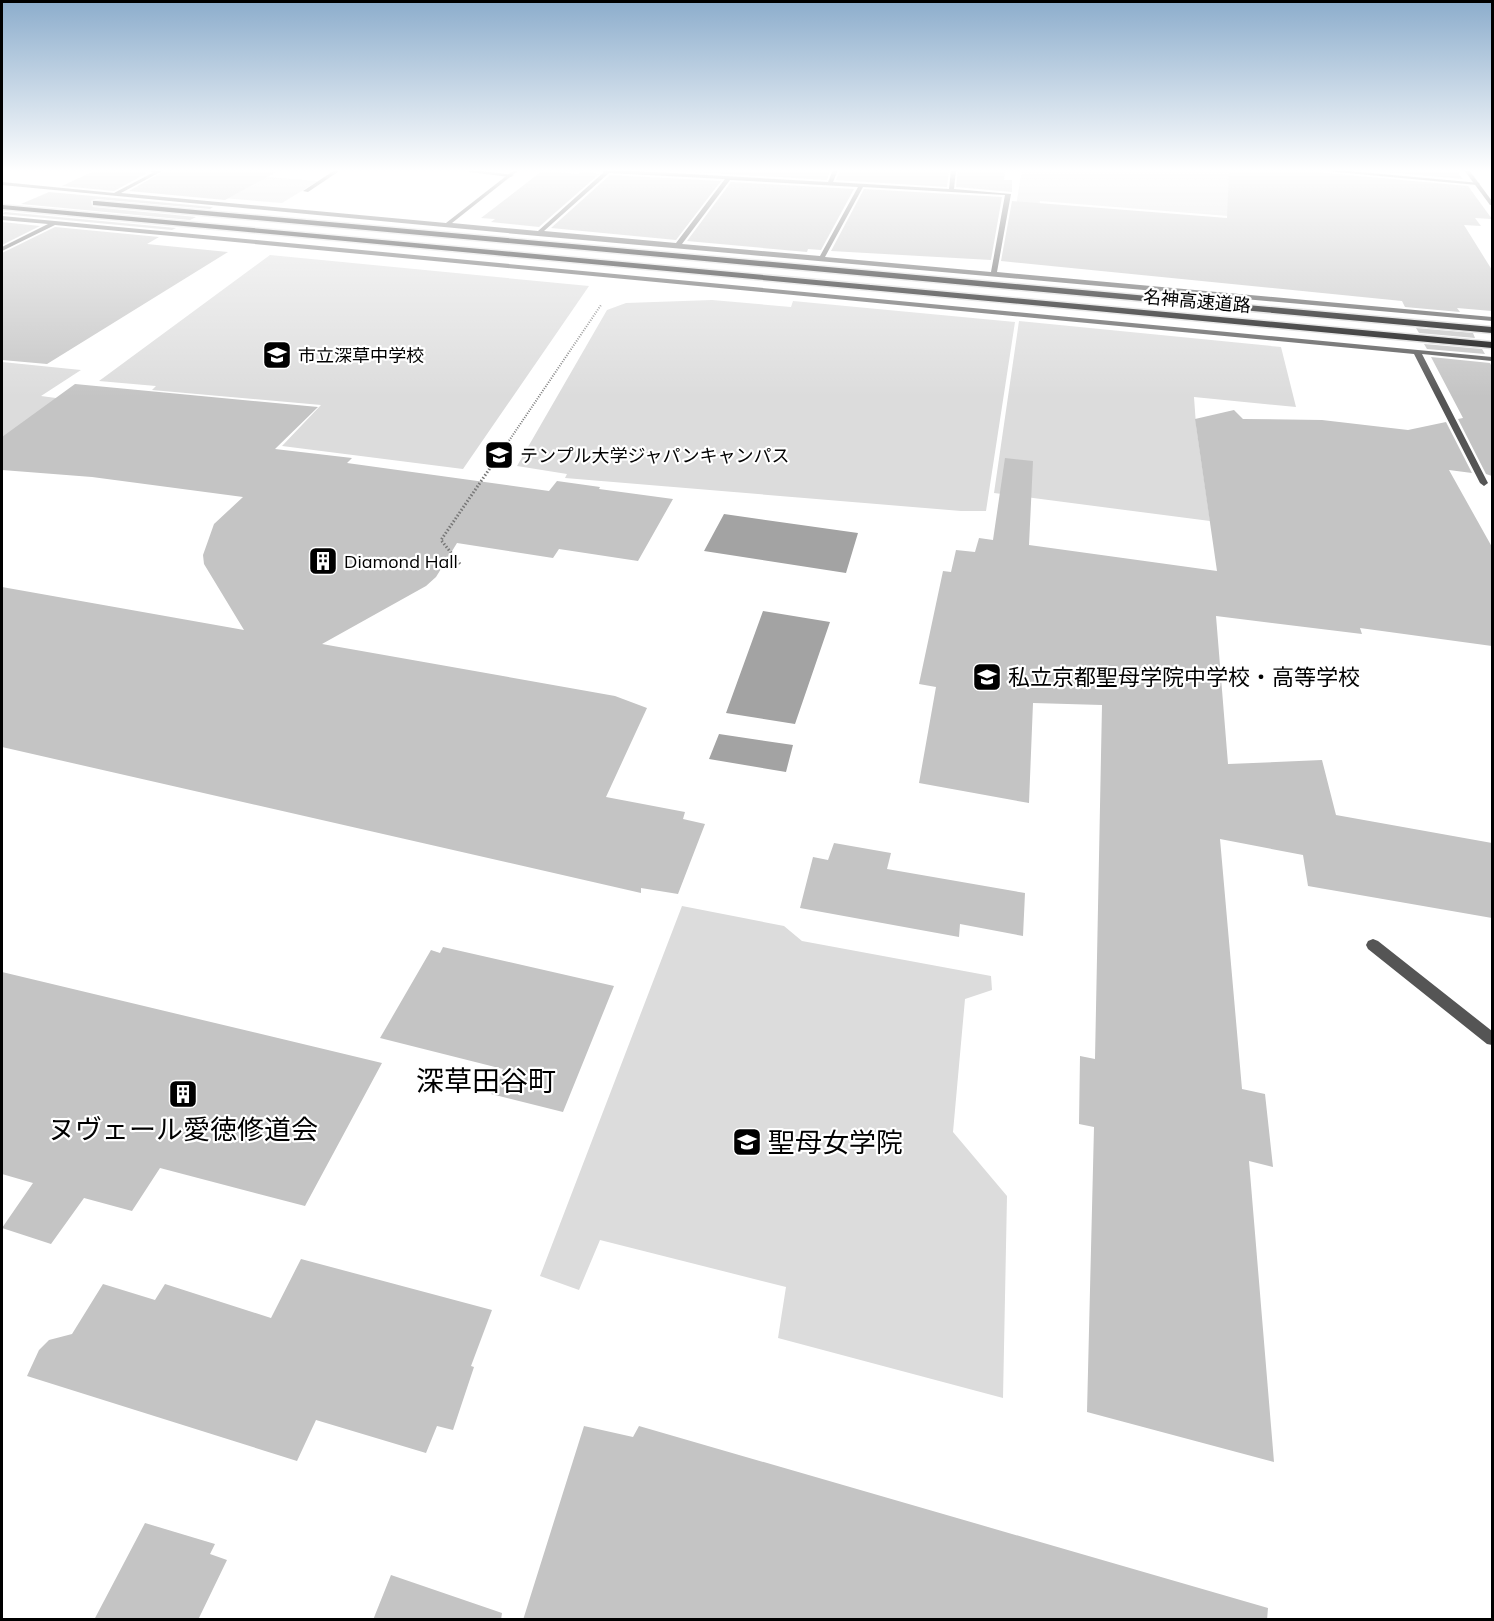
<svg xmlns="http://www.w3.org/2000/svg" width="1494" height="1621" font-family="Mulish,'Noto Sans JP',sans-serif">
  <rect width="100%" height="100%" fill="#fff"/>
  <path fill="#dcdcdc" d="M176 170 318 181 282 203 138 191Z
    M1022 170H1227L1306 177 1342 225 1040 201 1038 213 1013 224Z
    M270 255 589 286 463 469 282 446 321 405 152 390 156 386 99 381Z
    M712 300 791 307 793 301 1015 322 986 511H961L565 478 567 474 517 466 607 310 626 303Z
    M1019 321 1281 347 1296 407 1194 397 1196 425 1210 521 994 493Z
    M2 362 81 370 41 396 71 400 2 446Z
    M682 906 784 926 802 941 991 976 992 990 965 999 953 1132 1007 1196 1003 1398 778 1338 786 1287 600 1240 579 1290 540 1276Z"/>
  <path fill="#a3a3a3" d="M724 514 858 533 846 573 704 551Z
    M763 611 830 622 795 724 726 713Z
    M719 734 793 745 786 772 709 759Z"/>
  <path fill="#c4c4c4" d="M96 170H139L147 173 114 191 62 186Z
    M166 170H280L225 200 129 191Z
    M579 170 599 174 539 227 491 222 495 219 481 218 542 171 579 174Z
    M663 170 803 171 830 170 827 180Z
    M840 170H949L947 187 836 180Z
    M958 170H1005L1004 180H1012V192L956 187Z
    M1229 170H1313L1315 172 1468 186 1492 219 1475 218 1481 226 1464 225 1492 270V311L1457 308 1460 312 1405 307 1402 301 1001 261 1012 201 1227 218Z
    M1365 170H1456L1463 179Z
    M610 175 721 181 676 240 551 228Z
    M731 182 854 189 821 250 808 249 807 252 687 241Z
    M864 189 1002 197 991 260 831 251Z
    M49 192 213 207 210 209 96 199 91 201 93 207 196 217 190 220 21 204Z
    M5 212 176 228 172 230 2 214Z
    M2 222 40 226 2 245Z
    M55 227 159 237 147 244 228 252 47 364 2 360V253Z
    M1416 328 1473 333 1475 338 1419 333Z
    M1424 344 1482 349 1485 354 1427 349Z
    M1431 357 1490 363 1492 367V476L1486 474 1458 419 1463 418Z
    M75 384 318 407 275 449 352 458 347 463 549 491 557 481 600 487 599 489 673 499 638 561 559 549 553 558 457 543 436 577 426 586 322 644 615 696 647 708 606 797 685 812 683 819 705 824 678 894 641 888V893L2 747V587L244 630 204 564 203 555 214 524 243 497 92 477 2 470V437Z
    M1234 410 1243 419 1322 420 1408 430 1446 422 1472 473 1449 470 1492 547V646L1360 628 1362 634 1216 616 1228 764 1322 760 1336 815 1492 843V918L1308 886 1303 855 1220 839 1242 1089 1265 1094 1273 1167 1249 1161 1274 1462 1087 1412 1094 1127 1079 1124 1080 1056 1095 1059 1102 705 1033 703 1029 803 919 783 936 687 919 684 943 571 951 572 956 550 975 552 979 538 993 540 1005 458 1033 461 1029 545 1217 571 1195 419Z
    M834 843 891 853 887 869 1025 893 1023 936 960 924 959 937 800 908 813 857 828 860Z
    M443 947 614 986 563 1112 491 1094 503 1069 380 1038 431 950 440 953Z
    M2 972 382 1063 305 1206 160 1168 132 1211 84 1198 51 1244 2 1228 33 1183 2 1174Z
    M301 1259 492 1310 471 1366 474 1367 453 1430 437 1426 426 1453 316 1420 297 1461 27 1376 39 1350 49 1340 72 1334 103 1284 155 1300 165 1284 271 1318Z
    M584 1426 633 1437 639 1426 1268 1608 1267 1620H523Z
    M145 1523 215 1544 210 1554 227 1560 198 1620H94Z
    M391 1575 502 1613 501 1620H373Z"/>
  <g fill="none" stroke-linecap="round" stroke-linejoin="round">
    <g stroke="#dbdbdb" stroke-width="3">
      <path id="highway" d="M96 201 1492 327V333L93 205V201Z
        M2 205 1492 342V348L2 209Z"/>
    </g>
    <path stroke="#777" stroke-width="2" stroke-dasharray="1 1.5" stroke-linecap="butt" d="M502 451 601 305"/>
    <path stroke="#777" stroke-width="3" stroke-dasharray="1.5 2" stroke-linecap="butt" d="M460 564 441 540 503 449"/>
    <path fill="#555" fill-rule="evenodd" d="M141 170H161L162 171 159 173Z
      M335 170H341L308 192 303 191Z
      M454 170H475L514 175 511 177Z
      M1315 170H1338L1480 183 1477 185Z
      M1373 939 1378 941 1492 1031V1045L1487 1044 1368 949 1366 945 1368 941Z"/>
    <path fill="#555" fill-rule="evenodd" d="M158 170H164L121 193 446 223 514 170H519L452 223 538 231 604 172 588 170H620L828 182 833 170H838L833 182 949 189 951 170H956L954 189 1011 194 997 272 1492 317V321L538 236 2 185V182L114 193ZM609 173 725 179 676 243 544 231ZM730 180 858 187 820 256 682 244ZM863 187 1005 195 991 272 825 257Z
      M1464 170H1469L1492 201V205H1490Z
      M2 216 1492 357V361L1422 354 1488 483 1484 486 1480 483 1414 354 55 225 2 251V247L48 224 2 220Z"/>
    <use href="#highway" fill="#000" fill-rule="evenodd"/>
  </g>
  <linearGradient id="sky" x2="0" y2="1"><stop stop-color="#8cadcc"/><stop offset="0.43" stop-color="#fff"/><stop offset="1" stop-color="#fff" stop-opacity="0"/></linearGradient>
  <rect width="1494" height="397" fill="url(#sky)"/>
  <defs>
    <g id="school-square" transform="scale(1.5)"><rect x="-9" y="-9" width="18" height="18" rx="4" fill="#000" stroke="#fff"/><path d="M0-5L7-2L0 1L-7-2ZM-4 1L0 2.5L4 1V4Q0 6-4 4Z" fill="#fff"/></g>
    <g id="university-square" transform="scale(1.5)"><rect x="-9" y="-9" width="18" height="18" rx="4" fill="#000" stroke="#fff"/><path d="M0-5L7-2L0 1L-7-2ZM-4 1L0 2.5L4 1V4Q0 6-4 4Z" fill="#fff"/></g>
    <g id="building-square" transform="scale(1.5)"><rect x="-9" y="-9" width="18" height="18" rx="4" fill="#000" stroke="#fff"/><path d="M-4-6H4V6H1V3H-1V6H-4ZM-2.5-4.3h1.7v1.8h-1.7ZM.8-4.3h1.7v1.8H.8ZM-2.5-1h1.7V.8h-1.7ZM.8-1h1.7V.8H.8Z" fill="#fff"/></g>
  </defs>
  <g fill-rule="evenodd">
    <use href="#school-square" x="277" y="355"/>
    <use href="#university-square" x="499" y="455"/>
    <use href="#building-square" x="323" y="561"/>
    <use href="#school-square" x="987" y="677"/>
    <use href="#building-square" x="183" y="1094"/>
    <use href="#school-square" x="747" y="1142"/>
  </g>
  <g text-anchor="middle" dominant-baseline="central" stroke-width="4.5" stroke-linejoin="round" paint-order="stroke">
    <g font-size="18" fill="#000" stroke="#fff">
      <text transform="translate(1197 301) rotate(5)">名神高速道路</text>
    </g>
    <g font-size="18" fill="#000" stroke="#fff" text-anchor="start">
      <text x="298" y="355">市立深草中学校</text>
      <text x="520" y="455">テンプル大学ジャパンキャンパス</text>
      <text x="344" y="561">Diamond Hall</text>
    </g>
    <g font-size="22" fill="#000" stroke="#fff" text-anchor="start">
      <text x="1008" y="677">私立京都聖母学院中学校・高等学校</text>
    </g>
    <g font-size="27" fill="#000" stroke="#fff">
      <text x="183" y="1129">ヌヴェール愛徳修道会</text>
      <text x="768" y="1142" text-anchor="start">聖母女学院</text>
    </g>
    <g font-size="28" fill="#000" stroke="#fff">
      <text x="486" y="1080">深草田谷町</text>
    </g>
  </g>
  <rect width="1494" height="1621" fill="none" stroke="#000000" stroke-width="6"/>
</svg>
